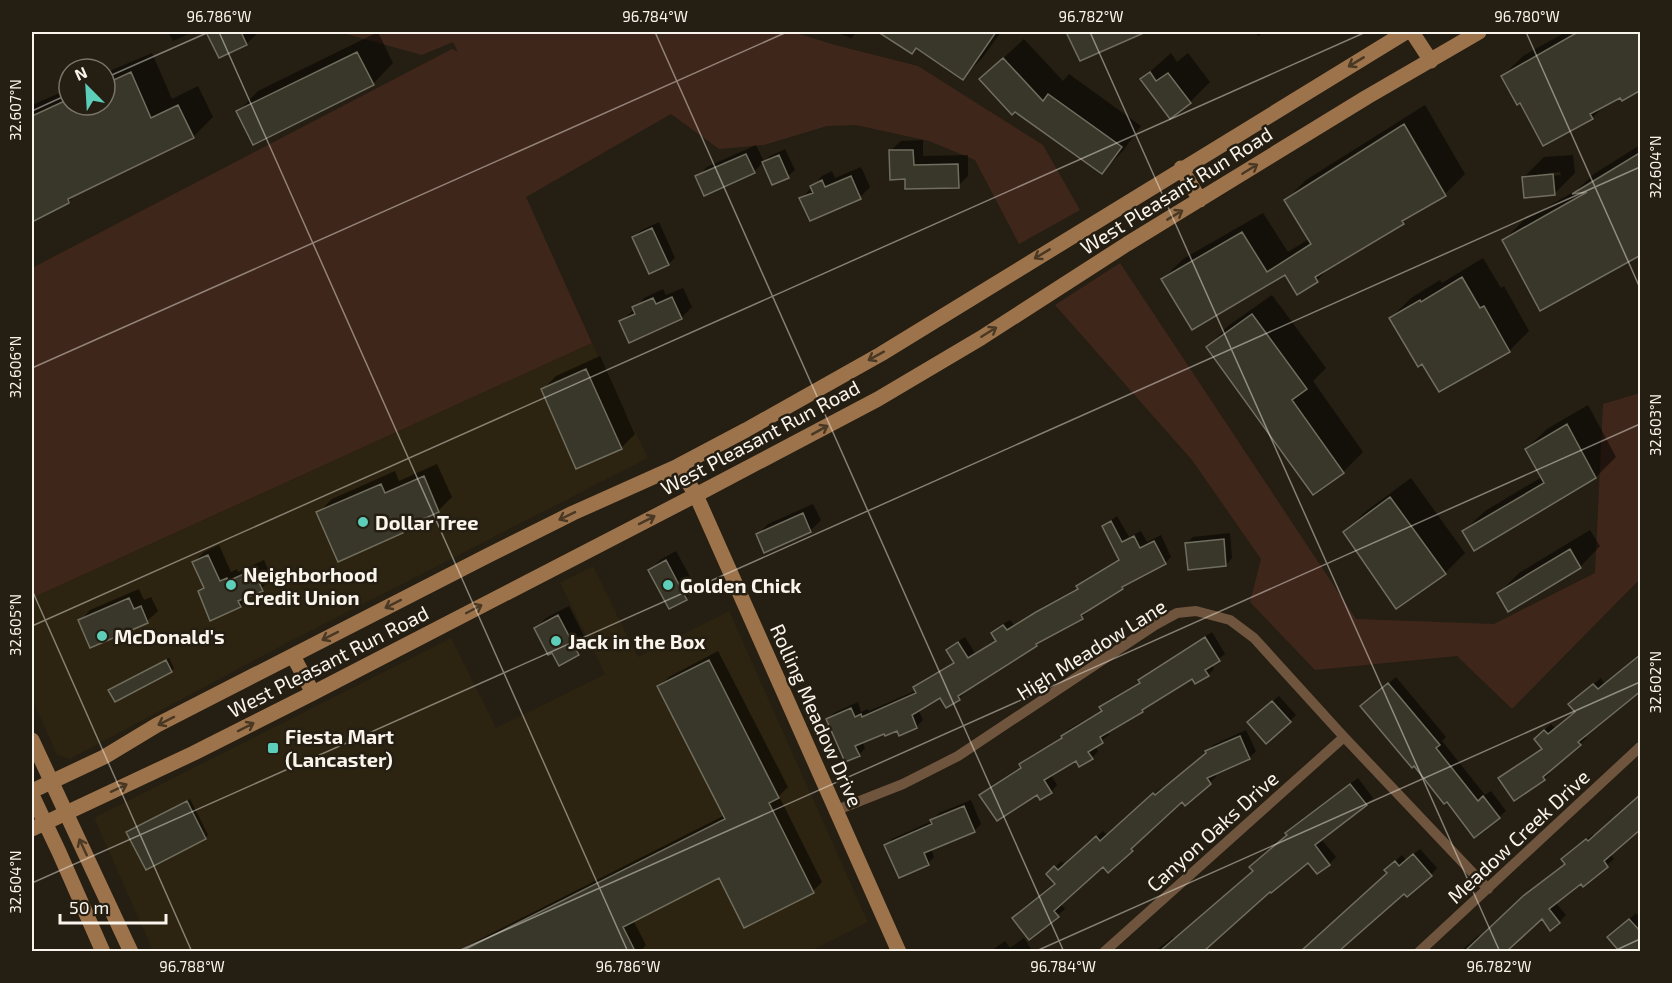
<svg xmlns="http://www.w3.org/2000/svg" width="1672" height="983" font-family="'Exo 2',sans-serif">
  <rect width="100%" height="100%" fill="#251e12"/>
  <path fill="#2c2310" d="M592 343 648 458 285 644 70 759 57 755 32 699V598Z
    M593 566 638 657 729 611 868 922 809 952 153 951 94 818 451 638 496 728 605 674 560 583Z"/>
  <path fill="#3f261b" d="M339 32H793L835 45 918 66 1043 145 1080 210 1019 244 975 160 929 141 856 125 827 126 764 145 719 149 671 114 526 197 592 343 32 598V268L452 49 458 52 453 42 422 55Z
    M1120 263 1356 619 1494 624 1595 573 1603 404 1640 393V579L1512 709 1457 656 1315 670 1250 602 1261 559 1192 460 1055 305Z"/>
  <path fill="#0007" fill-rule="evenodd" d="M168 32H193L173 41Z
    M208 32H259L246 44 219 56Z
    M378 32 393 63 373 84 238 112 258 91Z
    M835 32H857L851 38Z
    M882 32H1001L983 57 963 78 917 47Z
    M1068 32H1142L1080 59Z
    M1255 32H1265L1258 36Z
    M1566 32H1640V88L1607 103 1592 118 1521 101 1503 76 1523 56Z
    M1024 39 1063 81 1069 74 1141 126 1122 152 1102 172 1015 110 981 79Z
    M152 53 172 99 198 86 213 117 193 137 77 193 68 202 32 220V105L69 89V105H105V73Z
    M1171 53 1177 62 1188 53 1210 82 1190 102 1142 79Z
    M1425 105 1465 174 1445 194 1413 213 1403 222 1332 265 1317 280 1298 292 1285 273 1163 279 1183 259 1263 213 1288 252 1309 239 1286 200 1306 180Z
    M923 140V156L968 155V176L958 186 906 178 890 151 901 141Z
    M756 145 764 162 770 156 785 149 795 170 788 176 763 162 754 172 697 177 707 167Z
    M1640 145V252L1504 240 1524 220 1577 190 1594 174Z
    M1573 155 1575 173 1554 194 1523 178 1544 157ZM1560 172 1561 175 1543 177V174Z
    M861 167 870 187 860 197 801 199 822 176 832 171 835 178Z
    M659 222 675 258 668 264 634 237 640 231Z
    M1483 258 1501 288 1504 286 1529 331 1509 351 1423 362 1391 318 1411 298 1440 280 1442 283Z
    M683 288 692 307 681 318 621 321 635 309 644 298 663 289 666 295Z
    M1272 295 1326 368 1313 381 1363 452 1343 472 1208 347 1228 326Z
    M600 356 635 434 621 448 542 390 556 376Z
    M1588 405 1616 457 1596 477 1475 549 1464 531 1485 511 1542 477 1526 449 1547 429Z
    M437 464 452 497 438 511 411 523 402 532 318 513 332 499 395 471 399 481Z
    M1411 478 1465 553 1445 573 1345 532 1365 512Z
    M813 504 821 520 811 530 765 551 758 534 768 524Z
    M1117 516 1129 537 1141 531 1147 542 1161 535 1171 557 1165 563 1129 582 1123 588 1088 609 1089 611 1082 617 1042 639 1036 645 964 690 965 692 959 699 941 696 918 709 923 720 917 726 900 734 898 729 885 732 862 741 865 748 859 755 828 719 834 713 858 702 861 712 868 709 869 711 917 690 915 687 921 681 954 662 947 650 954 644 965 637 975 653 997 640 993 633 999 626 1010 620 1014 625 1044 606 1079 587 1084 580 1120 558 1104 526Z
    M1590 530 1600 546 1580 567 1499 593 1519 573Z
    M1230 533 1232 558 1226 565 1187 543 1193 537Z
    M219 545 231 572 237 569 238 572 264 560 272 579 240 606 200 591 205 586 194 562 204 552Z
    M676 551 696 588 686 598 670 607 650 570 660 560Z
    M139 589 144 600 151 597 158 611 147 621 91 646 80 621 90 610Z
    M569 606 588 644 578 654 536 628 546 618Z
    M1212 632 1225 654 1212 664 1214 669 1208 675 1192 676 1148 705 1142 711 1106 731 1109 735 1095 746 1098 751 1092 758 1080 765 1076 759 1051 775 1057 785 1051 792 981 795 988 788 1022 766 1021 765 1027 758 1063 736 1069 729 1102 710 1101 707 1107 701 1141 681 1147 673Z
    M718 651 788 787 779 796 822 882 813 891 720 876 633 920 646 945 640 952H455L725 815 659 686 669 677Z
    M1640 653V689L1584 735 1587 738 1549 770 1550 773 1544 779 1500 778 1543 748 1542 732 1551 724 1556 729 1577 712V698L1601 678 1605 684Z
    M169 658 174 668 172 671 110 690Z
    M1396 677 1446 737 1442 741 1485 795 1491 791 1506 811 1499 817 1447 800 1414 764 1369 700Z
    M1279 696 1296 715 1290 721 1256 716Z
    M1246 730 1256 751 1249 758 1214 773 1217 776 1210 782 1185 804 1182 800 1108 870 1103 864 1060 903 1065 909 1030 938 1056 883 1054 868 1062 861 1065 865 1103 831 1107 835 1161 788 1162 790 1207 753 1213 745Z
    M1358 778 1373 798 1321 839 1336 857 1329 864 1318 872 1309 861 1270 890 1202 952H1154L1173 937 1175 939 1255 871 1288 835 1287 833 1293 826Z
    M190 799 208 835 205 838 128 832Z
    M971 800 981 824 974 831 931 849 934 857 928 863 886 845 892 839 932 821 939 813Z
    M1593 834 1614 859 1583 885 1581 882 1555 902 1566 915 1559 922 1550 928 1542 917 1506 952H1460L1479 935 1481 938 1566 863 1570 853Z
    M1420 849 1437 868 1431 875 1404 891 1336 952H1301L1388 873 1392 864 1402 855 1406 860Z
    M1636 913 1640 918V952H1621L1609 938Z
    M1024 938 1033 952H989L1005 941 1010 948Z
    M32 941 36 952H32Z"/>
  <path fill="#393729" stroke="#706e5f" stroke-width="1.5" d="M206 32H241L247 45 219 58Z
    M878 32H996L963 80 916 48 912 54Z
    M1066 32H1146L1080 61Z
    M1578 32H1641V90L1622 101 1620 98 1590 114 1593 119 1543 146 1520 103 1517 105 1501 76Z
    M357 52 374 85 253 145 236 111Z
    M1003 58 1043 101 1048 94 1122 147 1102 174 1015 112 1012 115 979 79Z
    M131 72 151 118 178 105 194 138 68 199 69 203 32 222V116L69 99V105H105V84Z
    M1150 72 1156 81 1168 73 1191 103 1170 119 1140 79Z
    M1404 124 1446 196 1402 221 1404 224 1315 277 1318 282 1297 295 1285 275 1192 330 1161 279 1242 232 1267 272 1311 244 1284 200Z
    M889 150H913L914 165 958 164 959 188 905 189V179L890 180Z
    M1641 152V255L1540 311 1502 240 1587 192 1572 194Z
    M746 154 755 173 704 196 695 176Z
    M779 155 789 178 772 185 762 162Z
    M1553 174 1555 195 1524 198 1522 177Z
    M851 176 861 199 810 221 799 198 813 193 810 186 822 180 825 187Z
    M652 228 669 265 649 274 632 237Z
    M1462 277 1480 308 1484 306 1510 352 1439 392 1422 364 1418 367 1389 318 1420 300 1421 302Z
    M672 297 682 319 629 343 619 321 635 314 632 307 653 298 656 304Z
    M1252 314 1307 389 1292 400 1344 473 1313 495 1206 347Z
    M586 369 622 449 576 469 541 389Z
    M1567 424 1596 478 1474 551 1462 531 1544 483 1525 449Z
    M424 476 439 512 401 529 403 533 338 562 316 512 381 484 385 493Z
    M1390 497 1446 574 1396 609 1343 532Z
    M803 513 811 532 764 553 756 534Z
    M1111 521 1122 542 1134 536 1140 548 1154 541 1166 564 1122 587 1123 589 1081 615 1083 619 1036 644 1037 646 958 696 960 700 946 708 940 698 912 715 917 728 899 736 897 731 885 736 884 734 855 746 860 756 845 762 826 719 851 708 855 717 861 714 862 717 916 693 913 687 954 663 946 650 958 642 968 658 996 641 991 633 1003 625 1007 630 1036 612 1078 589 1076 586 1119 560 1102 526Z
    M1224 539 1226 566 1188 570 1185 543Z
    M1570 549 1581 568 1508 612 1497 593Z
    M208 555 220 581 227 578 228 581 253 570 263 591 238 601 241 607 210 621 198 591 204 588 192 562Z
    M666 560 687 600 669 609 648 570Z
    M129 598 134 609 141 606 148 623 90 648 78 620Z
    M558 615 579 655 559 666 552 653 548 655 534 628Z
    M1205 637 1220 661 1205 670 1209 676 1195 684 1192 679 1142 710 1143 712 1100 737 1103 743 1088 752 1093 759 1079 767 1076 761 1044 780 1052 793 1040 800 1037 795 997 821 979 795 1021 768 1019 764 1062 738 1061 736 1102 711 1099 707 1140 683 1138 680Z
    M1641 654V691L1578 742 1581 745 1543 777 1545 780 1514 801 1498 778 1542 749 1534 739 1544 730 1548 734 1575 712 1568 704 1593 684 1598 689Z
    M166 660 172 672 115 702 108 690Z
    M709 660 779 798 769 803 814 893 744 928 719 878 623 927 635 951H462L725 819 657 686Z
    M1388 683 1440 745 1436 748 1478 801 1483 796 1500 818 1474 838 1447 802 1444 804 1414 766 1412 768 1360 706Z
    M1272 701 1291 722 1266 744 1247 722Z
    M1240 736 1250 759 1207 778 1211 784 1185 806 1182 802 1131 849 1133 851 1108 873 1103 867 1054 911 1059 917 1029 940 1012 918 1055 884 1046 874 1054 866 1058 870 1096 836 1100 841 1153 793 1155 795 1206 753 1205 751Z
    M1350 784 1367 805 1315 845 1330 865 1317 874 1308 863 1271 893 1270 892 1204 951H1160L1253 871 1249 867 1287 835 1285 833Z
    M1641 794V829L1604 861 1608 867 1583 887 1581 884 1549 909 1560 923 1550 931 1542 919 1507 951H1465L1523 896 1565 864 1561 859 1586 839 1588 841Z
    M187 801 206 839 146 870 126 832Z
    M964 806 975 832 924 853 929 865 899 878 884 845 932 824 930 820Z
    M1413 854 1432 876 1407 897 1404 894 1339 951H1301L1387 873 1384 870 1395 861 1399 866Z
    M1629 919 1641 932V951H1619L1607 937Z"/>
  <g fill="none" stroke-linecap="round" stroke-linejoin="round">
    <path stroke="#6f553d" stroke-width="10" d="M837 810 903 784 958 756 1155 625 1177 613 1196 611 1230 620 1254 638 1344 737 1488 889
      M1104 952 1344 737
      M1419 952 1640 747"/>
    <path stroke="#9d734c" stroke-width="15" d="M1412 32 1431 61
      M1181 168 1200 200
      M678 466 696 495 899 952
      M293 656 313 693
      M32 740 131 952
      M32 791 104 757 157 725 487 556 573 513 678 466 746 430 881 354 1406 32
      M32 795 59 852 103 952
      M32 829 194 753 313 693 696 495 878 399 981 338 1127 244 1367 97 1479 32"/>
  </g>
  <defs><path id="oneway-shaft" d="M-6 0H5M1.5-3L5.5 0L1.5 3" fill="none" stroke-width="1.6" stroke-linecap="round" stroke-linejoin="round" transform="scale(1.5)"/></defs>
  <g stroke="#493823">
    <use href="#oneway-shaft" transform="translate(1356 62) rotate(149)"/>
    <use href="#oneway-shaft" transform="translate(1250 169) rotate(-32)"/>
    <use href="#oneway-shaft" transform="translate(1175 215) rotate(-31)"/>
    <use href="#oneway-shaft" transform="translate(1042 254) rotate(149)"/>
    <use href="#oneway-shaft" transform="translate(989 332) rotate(-32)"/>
    <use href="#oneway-shaft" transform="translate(876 356) rotate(151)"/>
    <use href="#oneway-shaft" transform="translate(820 430) rotate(-29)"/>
    <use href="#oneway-shaft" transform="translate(567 516) rotate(154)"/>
    <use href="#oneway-shaft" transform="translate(647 520) rotate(-27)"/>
    <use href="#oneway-shaft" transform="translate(393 604) rotate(153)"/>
    <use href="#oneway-shaft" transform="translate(474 609) rotate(-28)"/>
    <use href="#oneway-shaft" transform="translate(330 636) rotate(153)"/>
    <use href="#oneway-shaft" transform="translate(166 721) rotate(153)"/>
    <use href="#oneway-shaft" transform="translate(246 727) rotate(-27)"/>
    <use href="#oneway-shaft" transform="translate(119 788) rotate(-25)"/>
    <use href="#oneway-shaft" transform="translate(83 847) rotate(-115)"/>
  </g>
  <path fill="none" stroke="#f9f4ec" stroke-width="1.5" stroke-opacity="0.45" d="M219 32 628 952M655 32 1064 952M1090 32 1500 952M1526 32 1640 288M105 78 209 32M32 111 69 94M32 368 787 32M32 590 192 952M32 626 1366 32M32 883 1640 167M456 952 1640 424M1034 952 1640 682M1612 952 1640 939"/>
  <g fill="#5dceb9" stroke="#251e12" stroke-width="2">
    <circle cx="363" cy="522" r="6"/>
    <circle cx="231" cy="585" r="6"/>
    <circle cx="668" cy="585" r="6"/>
    <circle cx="102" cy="636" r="6"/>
    <circle cx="556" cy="641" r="6"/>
    <rect x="267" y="742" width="12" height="12" rx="3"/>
  </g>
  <g text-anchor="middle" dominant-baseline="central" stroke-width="5" stroke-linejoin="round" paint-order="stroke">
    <g font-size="20" fill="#f9f4ec" stroke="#251e12">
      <text transform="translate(1176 190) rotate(-32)">West Pleasant Run Road</text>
      <text transform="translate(760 437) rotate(-28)">West Pleasant Run Road</text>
      <text transform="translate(1091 649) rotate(-32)">High Meadow Lane</text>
      <text transform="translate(328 661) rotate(-27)">West Pleasant Run Road</text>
      <text transform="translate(817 715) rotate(66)">Rolling Meadow Drive</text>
      <text transform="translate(1212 831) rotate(-42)">Canyon Oaks Drive</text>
      <text transform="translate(1518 836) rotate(-43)">Meadow Creek Drive</text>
    </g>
    <g font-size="20" font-weight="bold" fill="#f9f4ec" stroke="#251e12" text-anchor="start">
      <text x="375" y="522">Dollar Tree</text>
      <text x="243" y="574">Neighborhood<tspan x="243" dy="23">Credit Union</tspan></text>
      <text x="680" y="585">Golden Chick</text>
      <text x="114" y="636">McDonald's</text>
      <text x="568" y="641">Jack in the Box</text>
      <text x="285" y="736">Fiesta Mart<tspan x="285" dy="23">(Lancaster)</tspan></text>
    </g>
  </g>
  <rect width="1672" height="983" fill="none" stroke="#251e12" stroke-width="66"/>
  <g transform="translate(87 87) rotate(336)"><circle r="28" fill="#251e12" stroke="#7a7469" stroke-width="1.5"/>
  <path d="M0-4.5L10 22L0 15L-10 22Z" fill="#5dceb9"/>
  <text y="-9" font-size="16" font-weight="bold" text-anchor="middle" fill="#f9f4ec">N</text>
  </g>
  <path d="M60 914v9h106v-9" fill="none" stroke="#f9f4ec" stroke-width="3"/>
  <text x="69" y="914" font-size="18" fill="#f9f4ec" stroke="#251e12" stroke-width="4.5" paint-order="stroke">50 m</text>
  <rect x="33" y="33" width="1606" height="917" fill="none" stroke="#f9f4ec" stroke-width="2"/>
  <g font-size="15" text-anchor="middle" fill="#f9f4ec">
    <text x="219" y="22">96.786°W</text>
    <text x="655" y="22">96.784°W</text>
    <text x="1091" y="22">96.782°W</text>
    <text x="1527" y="22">96.780°W</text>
    <text transform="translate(16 110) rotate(-90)" y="5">32.607°N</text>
    <text transform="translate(1656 167) rotate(-90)" y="5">32.604°N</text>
    <text transform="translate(16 367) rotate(-90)" y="5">32.606°N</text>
    <text transform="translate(1656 425) rotate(-90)" y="5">32.603°N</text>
    <text transform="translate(16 625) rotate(-90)" y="5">32.605°N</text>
    <text transform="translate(1656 682) rotate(-90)" y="5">32.602°N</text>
    <text transform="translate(16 882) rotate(-90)" y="5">32.604°N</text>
    <text x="192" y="972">96.788°W</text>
    <text x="628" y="972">96.786°W</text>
    <text x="1063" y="972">96.784°W</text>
    <text x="1499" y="972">96.782°W</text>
  </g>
</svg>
